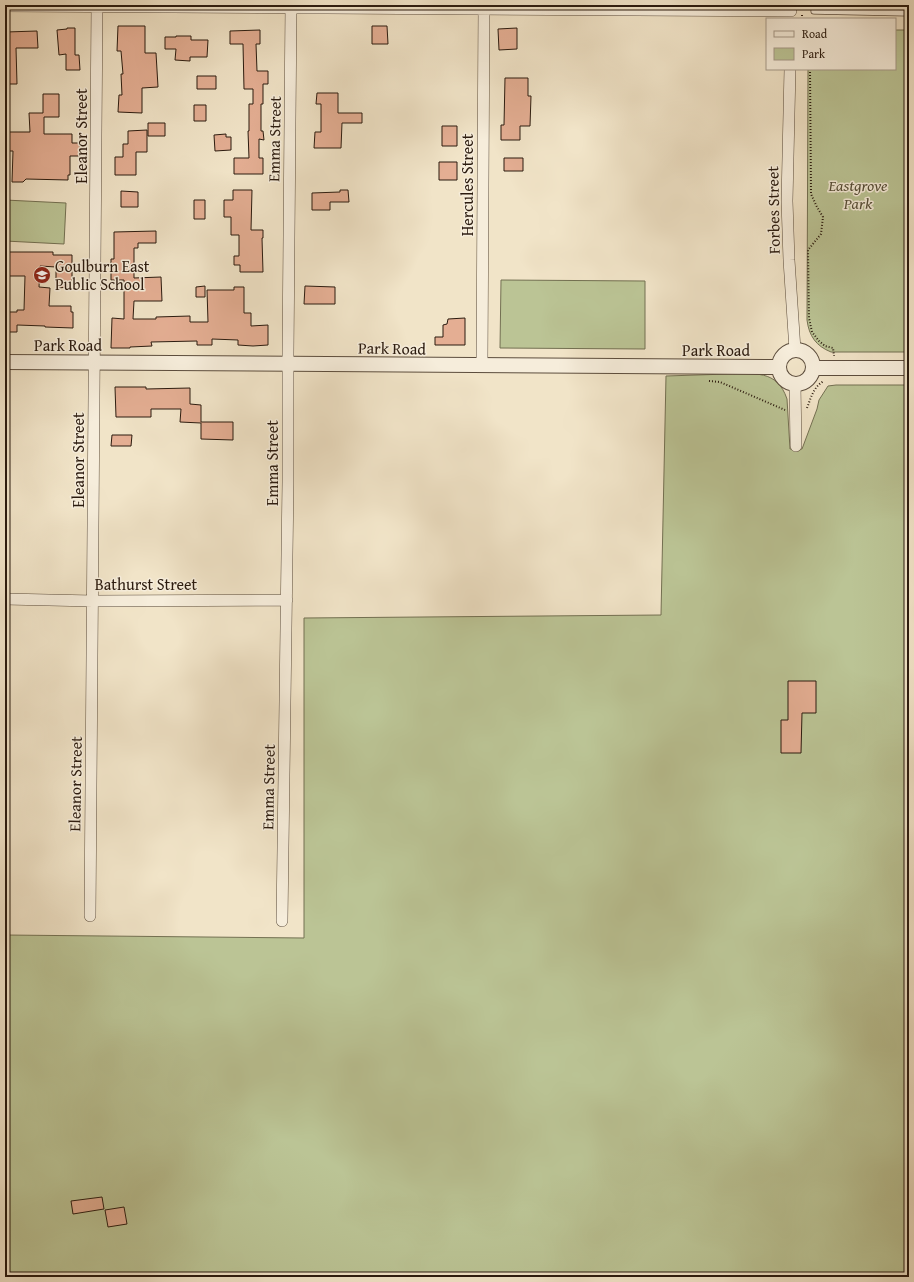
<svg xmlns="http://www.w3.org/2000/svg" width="914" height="1282" font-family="'Gentium Book Plus',serif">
  <rect width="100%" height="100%" fill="#f1e4c8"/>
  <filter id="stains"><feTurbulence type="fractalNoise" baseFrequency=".005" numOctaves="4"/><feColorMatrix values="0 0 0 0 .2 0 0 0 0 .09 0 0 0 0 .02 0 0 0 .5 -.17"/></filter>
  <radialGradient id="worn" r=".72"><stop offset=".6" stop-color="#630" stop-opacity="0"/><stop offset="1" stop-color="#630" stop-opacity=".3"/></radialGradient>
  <path fill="#bbc495" stroke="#737052" d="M895 30H909V352H831C816 346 809 336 807 320L808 69H895Z
    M5 200 66 203 64 244 5 241Z
    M501 280 645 281V349L500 348Z
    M728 374C754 374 777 369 787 399L790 449H802L817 409 819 400 828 386 836 385H909V1277H5V935L304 938V618L661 615 666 376Z"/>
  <path fill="#e4ae93" stroke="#2b1b0f" d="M118 26H145V53H156L158 87 142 88V113L118 112 119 95H122L121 74H123L121 51H117Z
    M372 26H387L388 44H372Z
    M67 28H75V55H79L80 70H66V54L59 55 57 30 67 29Z
    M517 28V49L499 50 498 29Z
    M260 30V44H256L257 71H268V84H263V104H261V131H263L264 140 259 139V158H263V174H234V158H249L248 131H249V104H253V89H244L243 44H230V31Z
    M37 31 38 48H16L17 84H5V75H7V58H5V48H6V32Z
    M176 36H191V40H208L207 57H190V61L175 60 176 49H165V37H176Z
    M197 76H216V89H197Z
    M505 78H528V96H531L530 126H520V140H501V125H504Z
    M317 93H338V113H362V123H342L341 148H314L315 132H321V104H316Z
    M43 94H59V117H44V134H72V143H80V156H70V175H68V180L26 179 23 182H12L13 151H5V132H30L29 113H43Z
    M194 105H206V121H194Z
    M148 123H165V136H148Z
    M442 126H457V146H442Z
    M147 130V152H136V175H115V157H123V144H128V131Z
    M226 134V137H231V150L215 151 214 135Z
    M504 158H523V171H504Z
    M439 162H457V180H439Z
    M233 190H252L251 230H263V238H262L263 272H240V265H234V256H239V235H231V217H224V200H233Z
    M340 190H348L349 202H330V210H312V193L340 192Z
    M121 191 138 192V207H121Z
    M194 200H205V219H194Z
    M156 231V243H138V248H134V278L161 277 162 301H134L133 319H156V317L190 316V322H208L207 290H234V287H244V313H251V326L268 325V345L253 346 238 345V340L212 339V345H197V341L151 342 152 346 130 347V348H111L112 318 124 319V280H111V259H114V232Z
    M5 252H53V255H72V287L56 288V267L40 266 39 287 50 288 49 306H71V312H73V328L45 327V326L17 325V332H5V312H17V310H24L25 276H5Z
    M205 286V297H196V287Z
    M305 286 335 287V304H304Z
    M465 318V345H435V337H443V325L447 324 448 319Z
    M115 387H146V389L190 388V404L201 405V422H233V440L201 439V423L180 422 181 409H151V417H116Z
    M112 435H132L131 446H111Z
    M788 681H816V713H802L801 753H781V720H788Z
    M102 1197 104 1209 73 1214 71 1201Z
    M124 1207 127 1224 108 1227 105 1210Z"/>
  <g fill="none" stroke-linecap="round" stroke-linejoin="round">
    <g stroke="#5c4d3d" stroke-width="7">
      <path id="service" d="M814 11 909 13"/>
    </g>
    <g stroke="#5c4d3d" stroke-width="12">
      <path id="minor" d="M5 6 791 11
        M790 69 787 201 789 260 795 350
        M482 365 484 5
        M795 385 796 446
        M5 599 93 601 287 600
        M90 916 97 5
        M282 921 288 482V354L291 5"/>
    </g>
    <g stroke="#5c4d3d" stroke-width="16">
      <path id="tertiary" d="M779 367a17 17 0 1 1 34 0a17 17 0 1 1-34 0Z
        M5 362 778 367
        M813 368H909"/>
    </g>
    <path stroke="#2b1b0f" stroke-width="2" stroke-dasharray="1 2" stroke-linecap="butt" d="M802 19V14
      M810 69 811 194 817 207 823 217 821 234 808 250 809 318 812 332 819 341 825 346 833 348 834 356
      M709 381 720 382 785 410
      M807 408C811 398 813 387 824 381"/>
    <use href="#service" stroke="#f6eddb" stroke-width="5.5"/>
    <use href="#minor" stroke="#f6eddb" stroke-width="11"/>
    <use href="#tertiary" stroke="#f6eddb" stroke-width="14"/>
  </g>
  <defs>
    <g id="school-disc" transform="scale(0.9)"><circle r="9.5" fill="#8f2418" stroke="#f6eddb"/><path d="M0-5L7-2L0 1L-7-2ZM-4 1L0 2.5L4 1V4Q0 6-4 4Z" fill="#fff"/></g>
  </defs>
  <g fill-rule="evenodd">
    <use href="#school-disc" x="42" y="275"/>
  </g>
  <g text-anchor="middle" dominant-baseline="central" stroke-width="3" stroke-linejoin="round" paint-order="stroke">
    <g font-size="16" fill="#2b1b0f" stroke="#f6eddb">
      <text transform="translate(81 136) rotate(-90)">Eleanor Street</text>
      <text transform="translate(274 139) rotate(-89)">Emma Street</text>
      <text transform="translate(467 185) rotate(-90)">Hercules Street</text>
      <text transform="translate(773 210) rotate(-91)">Forbes Street</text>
      <text x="68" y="345">Park Road</text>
      <text transform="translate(392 348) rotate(1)">Park Road</text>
      <text x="716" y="350">Park Road</text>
      <text transform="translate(78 460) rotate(-90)">Eleanor Street</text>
      <text transform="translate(272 463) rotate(-90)">Emma Street</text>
      <text x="146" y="584">Bathurst Street</text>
      <text transform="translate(75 784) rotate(-89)">Eleanor Street</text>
      <text transform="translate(268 787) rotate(-89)">Emma Street</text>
    </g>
    <g font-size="16" font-style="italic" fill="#564e37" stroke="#f6eddb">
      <text x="858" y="185">Eastgrove<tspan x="858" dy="18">Park</tspan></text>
    </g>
    <g font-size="16" fill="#2b1b0f" stroke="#f6eddb" text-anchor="start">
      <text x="55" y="266">Goulburn East<tspan x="55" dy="18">Public School</tspan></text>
    </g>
  </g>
  <rect width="914" height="1282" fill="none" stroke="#f1e4c8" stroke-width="20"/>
  <rect x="6" y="6" width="902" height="1270" fill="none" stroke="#2b1b0f" stroke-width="2"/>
  <rect x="10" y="10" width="894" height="1262" fill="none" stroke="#2b1b0f"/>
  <rect x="766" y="18" width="130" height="52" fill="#f6eddb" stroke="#a59989"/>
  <rect x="774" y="31" width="20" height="6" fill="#f6eddb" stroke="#a59989"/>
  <text x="802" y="38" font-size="12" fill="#2b1b0f">Road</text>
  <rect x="774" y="48" width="20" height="12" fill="#bbc495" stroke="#a59989"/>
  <text x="802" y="58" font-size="12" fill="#2b1b0f">Park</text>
  <rect width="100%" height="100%" filter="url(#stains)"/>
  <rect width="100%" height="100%" fill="url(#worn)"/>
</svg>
